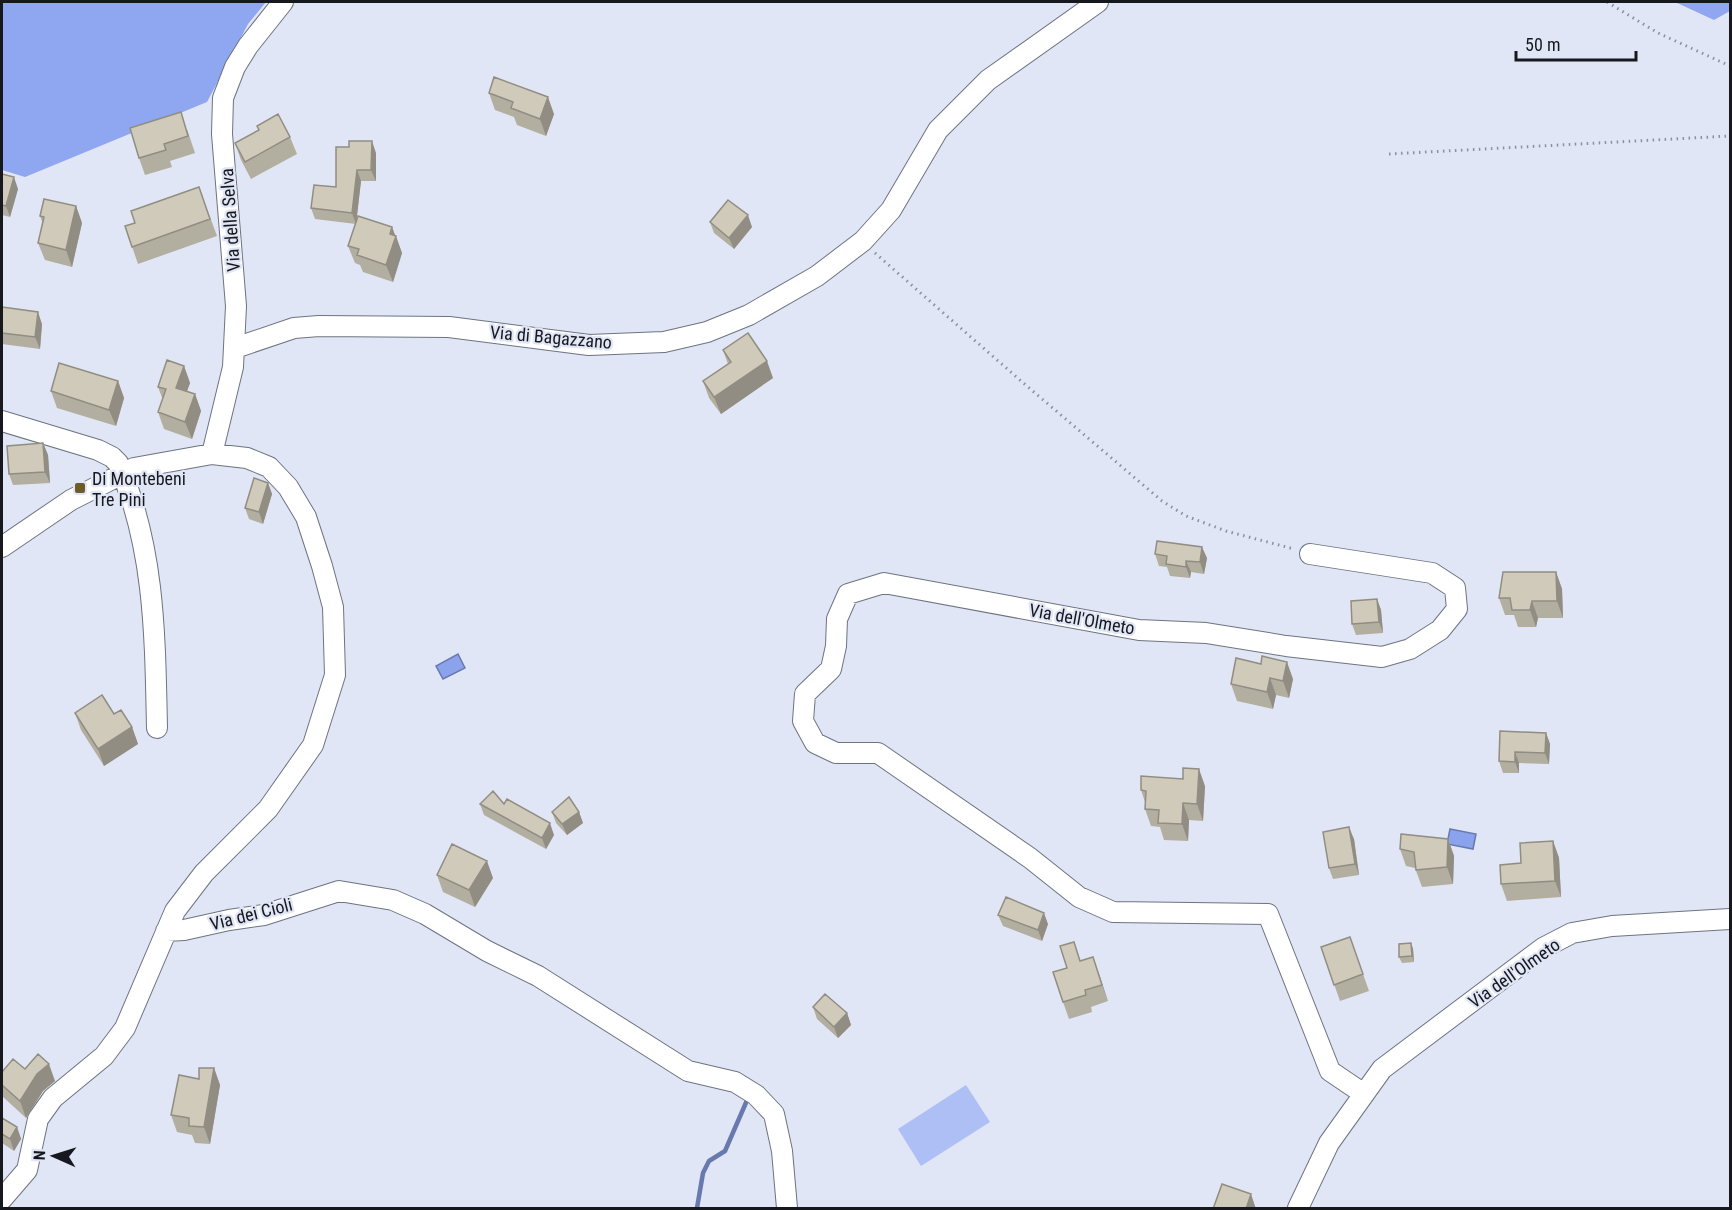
<svg xmlns="http://www.w3.org/2000/svg" width="1732" height="1210" font-family="'Roboto Condensed',sans-serif">
  <rect width="100%" height="100%" fill="#e0e6f5"/>
  <path fill="#adbff4" d="M966 1085 990 1122 921 1166 898 1129Z"/>
  <path fill="#8fa6f0" d="M2 2H266L248 24 207 102 25 177 2 170Z
    M1675 2H1730V11L1714 20Z"/>
  <path fill="#8ba3ec" stroke="#6879ae" stroke-width="1.5" d="M458 654 465 668 443 679 436 666Z
    M1450 829 1476 834 1473 849 1447 844Z"/>
  <g fill="none" stroke-linecap="round" stroke-linejoin="round">
    <path stroke="#6879ae" stroke-width="4.5" d="M697 1208 703 1173 709 1161 725 1151 748 1098"/>
    <g stroke="#6e7380" stroke-width="22">
      <path id="minor" d="M235 348 294 328 319 326 449 327 589 345 664 342 707 332 749 315 817 276 863 241 891 210 938 130 988 80 1098 2
        M2 421 98 450 112 457 118 463C155 548 155 636 157 728
        M212 454 233 367 236 306 222 134 223 98 235 67 248 46 283 2
        M2 547 71 500 134 468 212 454 247 458 269 467 288 487 306 517 322 566 333 607 335 675 313 745 268 809 204 873 175 911 125 1028 104 1056 53 1098 38 1119 27 1170 2 1199
        M1310 554 1432 573 1455 588 1457 609 1440 630 1410 649 1382 657 1286 646 1206 633 1139 630 884 583 848 594 837 619 836 646 831 669 805 694 803 721 815 743 836 753H878L1030 858 1079 897 1113 912 1268 914 1330 1071 1364 1094
        M166 931 184 930 229 920 264 915 339 891 393 900 425 914 487 951 538 976 688 1071 735 1082 756 1095 774 1114 782 1151 787 1208
        M1298 1208 1329 1143 1382 1069 1543 948 1572 933 1612 926 1730 919"/>
    </g>
    <path stroke="#8c909c" stroke-width="3" stroke-dasharray="1.5 4.5" stroke-linecap="butt" d="M1607 2 1658 33 1730 66
      M1389 154 1730 136
      M875 253 1021 381 1162 501 1186 516 1226 531 1294 549"/>
    <use href="#minor" stroke="#fff" stroke-width="20"/>
  </g>
  <path fill="#b2aea0" d="M489 93 554 114 546 136 517 125 514 117 495 110Z
    M257 126 290 137 297 154 251 179 241 160 235 143 259 130Z
    M187 129 195 153 170 161 172 167 145 175 139 158Z
    M376 153V181H361L356 224 392 227 402 253 393 282 363 272 360 265 355 263 348 246 356 224 315 219 311 208Z
    M2 174 18 189 10 217 2 215Z
    M199 187 217 236 138 264 125 226 135 223Z
    M76 206 82 223 72 267 45 260 38 243 43 224 40 216Z
    M710 222 752 227 734 249 714 233Z
    M2 307 42 324 40 349 2 344Z
    M723 350 773 378 721 414 709 398 703 381 728 364Z
    M184 366 190 383 187 391 195 394 201 411 192 439 164 429 158 412 163 400 158 387Z
    M118 381 124 398 116 426 57 408 51 391Z
    M43 443 48 455 50 483 13 485 9 474Z
    M268 483 272 494 263 524 249 519 245 508Z
    M1155 554 1207 558 1204 574 1191 572 1190 578 1170 576 1167 567 1159 566Z
    M1556 572 1562 589 1563 618H1538L1536 627H1518L1514 615H1505L1499 598Z
    M1377 599 1381 610 1383 633 1356 635 1352 624Z
    M1261 664 1293 679 1289 698 1276 695 1273 709 1237 701 1231 684Z
    M75 713 114 714 132 727 138 744 104 766 81 730Z
    M1546 733 1550 744 1549 764 1519 763V773H1503L1499 761Z
    M1205 786 1203 821 1189 820 1188 841 1164 840 1160 827 1151 826 1145 809V802L1141 790Z
    M480 804H504L554 835 546 849 484 815Z
    M552 812H579L583 823 567 835 556 823Z
    M1354 839 1359 875 1333 879 1329 868Z
    M1448 839 1454 856 1453 884 1422 887 1415 868 1406 866 1400 849Z
    M1553 841 1559 858 1561 897 1507 901 1501 884 1521 863Z
    M437 875 493 878 475 907 443 892Z
    M998 915 1048 924 1042 941 1003 926Z
    M1350 937 1369 991 1340 1001 1321 947Z
    M1411 943 1413 949 1414 962 1402 963 1399 957Z
    M1093 957 1108 1001 1091 1007 1092 1012 1069 1019 1063 1002 1067 968 1080 961Z
    M813 1007 847 1013 851 1025 838 1038 817 1019Z
    M214 1068 220 1085 210 1144 195 1143 192 1135 177 1132 171 1115 199 1079Z
    M25 1069 55 1081 43 1091 26 1118 2 1096V1072Z
    M2 1118 17 1127 21 1139 14 1151 2 1143Z"/>
  <path fill="#918d82" d="M548 97 554 114 546 136 540 119Z
    M372 141 376 153V181L371 170Z
    M357 170 361 181 356 224 352 213Z
    M14 177 18 189 10 217 6 206Z
    M76 206 82 223 72 267 66 250Z
    M748 215 752 227 734 249 729 238Z
    M392 227 396 238V236L402 253 393 282 386 265 390 234Z
    M38 312 42 324 40 349 35 337Z
    M767 361 773 378 721 414 714 397Z
    M184 366 190 383 182 405 176 388Z
    M118 381 124 398 116 426 109 410Z
    M195 394 201 411 192 439 185 422Z
    M43 443 48 455 50 483 45 472Z
    M268 483 272 494 263 524 259 512Z
    M1202 547 1207 558 1204 574 1200 562Z
    M1186 561 1191 572 1190 578 1186 567Z
    M1556 572 1562 589 1563 618 1557 601Z
    M1377 599 1381 610 1383 633 1379 622Z
    M1532 601 1538 618 1536 627 1530 610Z
    M1287 662 1293 679 1289 698 1283 681Z
    M1270 678 1276 695 1273 709 1267 692Z
    M132 727 138 744 104 766 98 749Z
    M1546 733 1550 744 1549 764 1545 753Z
    M1515 752 1519 763V773L1515 762Z
    M1199 769 1205 786 1203 821 1197 804Z
    M1183 803 1189 820 1188 841 1182 824Z
    M579 812 583 823 567 835 562 824Z
    M550 823 554 835 546 849 542 838Z
    M1349 827 1354 839 1359 875 1355 864Z
    M1448 839 1454 856 1453 884 1447 867Z
    M1553 841 1559 858 1561 897 1555 881Z
    M487 861 493 878 475 907 469 890Z
    M1044 913 1048 924 1042 941 1038 930Z
    M1411 943 1413 949 1414 962 1412 956Z
    M1093 957 1099 974 1108 1001 1102 985Z
    M847 1013 851 1025 838 1038 834 1027Z
    M49 1064 55 1081 43 1091 26 1118 20 1101 37 1074Z
    M214 1068 220 1085 210 1144 204 1127Z
    M17 1127 21 1139 14 1151 10 1139Z
    M1251 1194 1256 1209H1246Z"/>
  <path fill="#cfcaba" stroke="#918d82" stroke-width="1.5" d="M494 77 548 97 540 119 511 108 513 102 489 93Z
    M181 112 188 136 164 144 166 150 139 158 130 128Z
    M278 114 290 137 245 162 235 143 259 130 257 126Z
    M349 141H372L371 170H357L352 213 311 208 314 185 336 187V147H349Z
    M2 174 14 177 6 206 2 205Z
    M199 187 210 219 132 247 125 226 135 223 131 211Z
    M44 199 76 206 66 250 38 243 44 217 40 216Z
    M728 200 748 215 729 238 710 222Z
    M358 216 392 227 390 234 396 236 386 265 357 255 359 249 348 246Z
    M2 307 38 312 35 337 2 333Z
    M748 333 767 361 714 397 703 381 731 362 723 350Z
    M167 360 184 366 176 388 195 394 185 422 158 412 166 389 158 387Z
    M59 363 118 381 109 410 51 391Z
    M43 443 45 472 9 474 7 446Z
    M254 478 268 483 259 512 245 508Z
    M1157 541 1202 547 1200 562 1186 561V567L1166 564 1167 556 1155 554Z
    M1503 572H1556L1557 601H1532L1530 610H1512L1510 598H1499Z
    M1377 599 1379 622 1352 624 1351 601Z
    M1262 656 1287 662 1283 681 1270 678 1267 692 1231 684 1236 658 1261 664Z
    M102 695 114 714 121 710 132 727 98 749 75 713Z
    M1500 731 1546 733 1545 753 1515 752V762L1499 761Z
    M1183 768 1199 769 1197 804 1183 803 1182 824 1158 823 1159 810 1145 809 1146 791 1141 790V776L1183 779Z
    M493 791 504 804 507 799 550 823 542 838 480 804Z
    M569 797 579 812 562 824 552 812Z
    M1349 827 1355 864 1329 868 1323 832Z
    M1401 834 1448 839 1447 867 1416 870 1414 852 1400 849Z
    M1553 841 1555 881 1501 884 1500 865 1521 863 1520 843Z
    M452 844 487 861 469 890 437 875Z
    M1006 897 1044 913 1038 930 998 915Z
    M1350 937 1363 974 1334 985 1321 947Z
    M1074 942 1080 961 1093 957 1102 985 1085 990 1086 995 1063 1002 1053 972 1067 968 1060 946Z
    M1411 943 1412 956 1399 957V944Z
    M825 994 847 1013 834 1027 813 1007Z
    M38 1054 49 1064 37 1074 20 1101 2 1085V1072L13 1059 25 1069Z
    M199 1068H214L204 1127 189 1126V1118L171 1115 179 1075 199 1079Z
    M2 1118 17 1127 10 1139 2 1134Z
    M1222 1184 1251 1194 1246 1209H1213Z"/>
  <rect fill="#6c5c29" stroke="#e0e6f5" stroke-width="2" x="74" y="482" width="12" height="12" rx="3"/>
  <g text-anchor="middle" dominant-baseline="central" stroke-width="4.5" stroke-linejoin="round" paint-order="stroke">
    <g font-size="18" fill="#16181e" stroke="#e0e6f5">
      <text transform="translate(230 220) rotate(-94)">Via della Selva</text>
      <text transform="translate(551 337) rotate(5)">Via di Bagazzano</text>
      <text transform="translate(1082 619) rotate(10)">Via dell'Olmeto</text>
      <text transform="translate(251 914) rotate(-14)">Via dei Cioli</text>
      <text transform="translate(1514 973) rotate(-35)">Via dell'Olmeto</text>
    </g>
    <g font-size="18" fill="#16181e" stroke="#e0e6f5" text-anchor="start">
      <text x="92" y="478">Di Montebeni<tspan x="92" dy="21">Tre Pini</tspan></text>
    </g>
  </g>
  <rect width="1732" height="1210" fill="none" stroke="#16181e" stroke-width="6"/>
  <g transform="translate(54 1156) rotate(273)" stroke="#e0e6f5" stroke-width="4.5" paint-order="stroke">
  <path d="M0-4.5L10 22L0 15L-10 22Z" fill="#16181e"/>
  <text y="-9" font-size="16" font-weight="bold" text-anchor="middle" fill="#16181e">N</text>
  </g>
  <path d="M1516 51v9h120v-9" fill="none" stroke="#16181e" stroke-width="3"/>
  <text x="1525" y="51" font-size="18" fill="#16181e" stroke="#e0e6f5" stroke-width="4.5" paint-order="stroke">50 m</text>
</svg>
